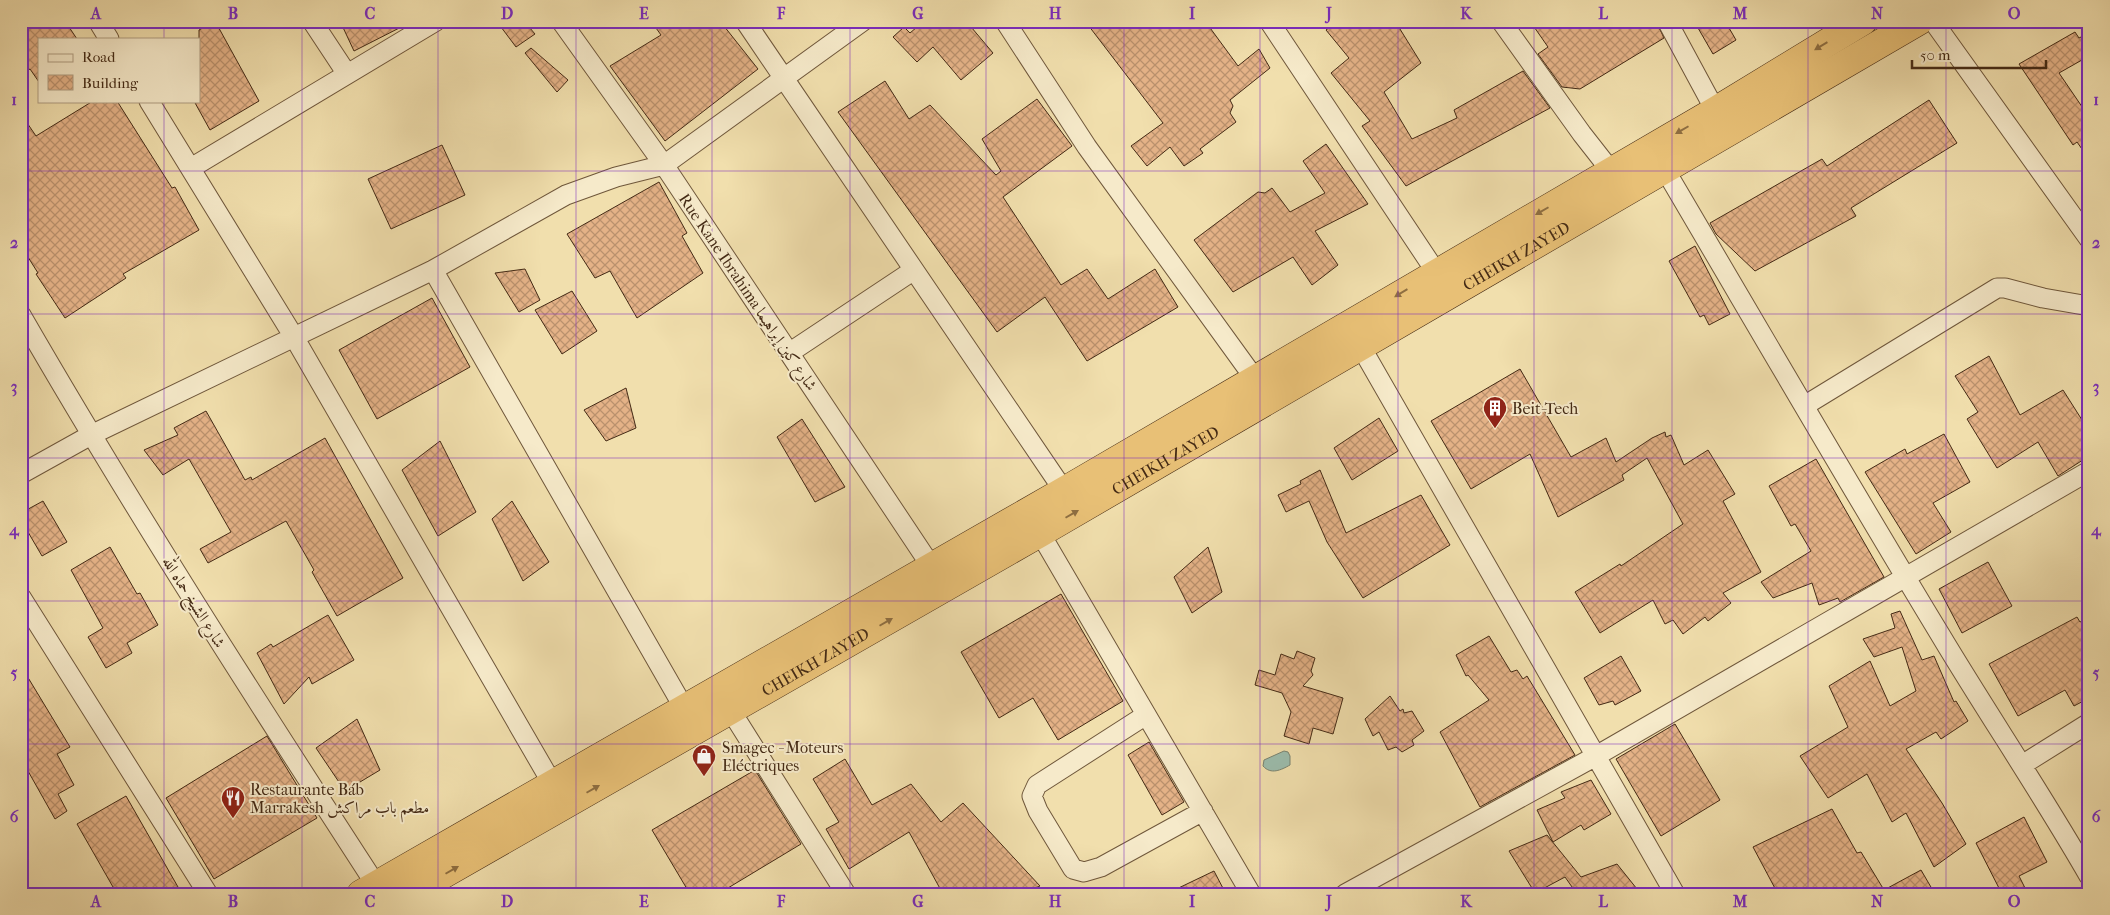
<svg xmlns="http://www.w3.org/2000/svg" width="2110" height="915" font-family="'IM FELL French Canon',Amiri,serif">
  <defs>
    <pattern id="building-cross-hatch" width="8" height="8" patternUnits="userSpaceOnUse" patternTransform="scale(1.25)"><rect width="8" height="8" fill="#e4b287"/><path d="M0 0l8 8M0 8l8-8" fill="none" stroke="#ba916d"/></pattern>
  </defs>
  <rect width="100%" height="100%" fill="#f1dfad"/>
  <filter id="stains"><feTurbulence type="fractalNoise" baseFrequency=".004" numOctaves="4"/><feColorMatrix values="0 0 0 0 .2 0 0 0 0 .09 0 0 0 0 .02 0 0 0 .5 -.17"/></filter>
  <radialGradient id="worn" r=".72"><stop offset=".6" stop-color="#630" stop-opacity="0"/><stop offset="1" stop-color="#630" stop-opacity=".3"/></radialGradient>
  <path fill="#9bbcac" stroke="#788270" d="M1284 751 1288 752 1290 756V765C1281 770 1271 775 1263 766L1264 760Z"/>
  <path fill="url(#building-cross-hatch)" stroke="#442a15" d="M21 21H65L77 39H39V82L30 69 21 75Z
    M215 21 259 101 210 130 194 101H199V30Z
    M340 21H413L354 51Z
    M511 21H524L535 34 516 47 501 27Z
    M651 21H720L758 69 665 141 610 66 661 35Z
    M924 21H966L993 53 961 80 933 47 917 62 893 37 904 27 910 33Z
    M1085 21H1205L1238 66 1259 49 1270 68 1230 100 1233 106 1230 113 1236 122 1200 149 1203 153 1184 166 1170 147 1147 166 1131 146 1163 123Z
    M1338 21H1395L1421 63 1384 92 1412 139 1457 118 1454 110 1523 71 1550 108 1406 186 1362 126 1370 121 1331 73 1349 58 1326 30Z
    M1530 21H1656L1664 38 1580 89 1562 87 1538 54 1548 47Z
    M1694 21H1725L1736 40 1713 54Z
    M2075 32 2079 38 2089 33V56L2059 73 2089 117V159L2077 142 2073 145 2019 64Z
    M531 48 568 80 557 92 525 53Z
    M885 81 909 119 930 105 996 175 1001 171 982 139 1037 99 1072 146 1003 197 1061 285 1087 269 1108 299 1155 269 1178 307 1087 361 1045 297 997 332 838 112Z
    M1929 100 1957 143 1851 208 1856 216 1755 271 1716 234 1710 223 1822 159 1827 166Z
    M93 101H117L172 188 175 187 199 230 123 274 126 278 65 318 36 274 38 273 21 246V114L36 136Z
    M1326 144 1368 204 1315 231 1338 265 1312 285 1293 257 1233 292 1194 240 1258 192 1265 193 1272 188 1290 212 1325 193 1303 161Z
    M442 145 465 195 391 229 368 179Z
    M659 182 687 233 682 236 703 273 637 318 610 271 595 278 567 234Z
    M1695 246 1730 314 1709 325 1704 315 1700 317 1669 261Z
    M525 269 540 300 519 312 495 273Z
    M572 291 597 331 562 354 535 310Z
    M432 298 470 367 377 419 339 350Z
    M1989 356 2020 415 2063 390 2089 431V456L2058 476 2038 442 1997 468 1967 419 1978 412 1955 376Z
    M1520 369 1571 457 1606 438 1616 462 1652 438 1665 432 1666 437 1671 435 1684 465 1708 450 1735 494 1723 501 1761 572 1723 593 1731 603 1708 621 1705 617 1683 634 1673 620 1665 624 1653 600 1600 633 1575 592 1620 564 1621 566 1683 524 1647 458 1622 475 1624 480 1558 517 1530 454 1471 489 1431 421Z
    M626 388 636 428 606 441 584 410Z
    M206 411 245 480 251 477 252 480 325 438 403 578 337 616 312 572 314 570 286 521 208 563 200 549 231 532 189 459 163 475 144 450 178 435 174 428Z
    M1379 418 1398 451 1352 480 1334 448Z
    M802 419 845 487 815 502 777 437Z
    M1944 434 1970 482 1933 503 1951 532 1916 554 1865 472 1905 449 1907 454Z
    M440 441 476 512 438 536 402 470Z
    M1816 459 1884 577 1840 602 1838 598 1819 605 1812 583 1773 598 1761 582 1811 551 1795 524 1791 526 1769 486Z
    M1320 470 1346 533 1421 495 1450 545 1363 598 1327 542 1309 501 1286 512 1278 495 1301 484 1300 481Z
    M43 501 67 542 42 556 21 520V513Z
    M512 501 549 562 523 581 492 519Z
    M110 547 137 594 140 593 158 625 127 643 132 653 106 668 88 637 103 628 71 570Z
    M1208 547 1222 592 1192 613 1174 577Z
    M1988 562 2012 606 1962 633 1939 589Z
    M1061 594 1123 701 1058 740 1033 698 999 718 961 652Z
    M1900 611 1922 660 1934 656 1954 702 1956 701 1968 721 1941 739 1936 732 1906 749 1942 803 1966 844 1934 867 1906 813 1892 822 1867 774 1828 798 1800 756 1848 727 1829 686 1870 661 1890 706 1916 691 1902 647 1874 657 1863 639 1895 628 1891 614Z
    M328 615 354 660 312 684 309 677 284 704 257 653 271 644 273 647Z
    M2077 617 2080 622 2089 618V698L2074 706 2065 690 2018 716 1989 664Z
    M1489 636 1511 672 1517 670 1523 679 1527 676 1575 755 1480 807 1440 732 1489 700 1468 675 1466 676 1456 655Z
    M1297 651 1315 658 1311 671 1313 675 1303 686 1343 698 1333 734 1313 728 1309 744 1284 736 1291 712 1282 693 1255 685 1259 670 1275 675 1281 654 1294 659Z
    M1621 656 1641 691 1615 705 1613 701 1599 705 1584 678Z
    M21 666 70 747 57 754 74 785 58 794 67 811 55 819 28 771 21 775Z
    M1390 696 1400 711 1403 709 1404 713 1412 711 1424 731 1412 740 1414 745 1402 752 1396 747 1388 750 1379 732 1373 736 1365 719Z
    M357 719 380 770 345 791 316 748Z
    M1675 724 1720 800 1661 836 1616 759Z
    M267 736 317 818 214 879 166 798Z
    M1149 742 1184 802 1162 815 1128 755Z
    M845 759 872 805 911 784 941 822 963 803 1040 886 1021 894H943L909 832 849 869 826 829 839 822 813 779Z
    M755 770 801 844 718 894H690L652 830Z
    M1591 780 1611 814 1584 830 1581 825 1553 842 1537 810 1565 798 1561 792Z
    M126 796 182 894H117L77 824Z
    M1832 809 1857 853 1861 852 1884 890 1921 870 1935 894H1778L1753 847Z
    M2024 817 2047 862 2019 876 2028 894H2002L1976 843Z
    M1547 835 1581 877 1617 864 1641 894H1577L1565 877 1535 893 1509 851Z
    M1214 871 1226 894H1166Z"/>
  <g fill="none" stroke-linecap="round" stroke-linejoin="round">
    <g stroke="#6f573b" stroke-width="21">
      <path id="street" d="M98 21 109 39
        M312 21 347 74
        M561 21 664 165 931 566
        M745 21 1064 491
        M1005 21 1087 147 1255 379
        M1269 21 1436 272
        M1501 21 1582 134 1611 171
        M1667 21 1721 121
        M1933 21 2089 239
        M149 101 294 337 553 785
        M191 168 436 21
        M1664 168C1756 324 1847 481 1941 636 1989 716 2042 794 2089 876
        M433 270 684 708
        M21 315C133 509 254 697 376 885
        M1361 347 1675 894
        M789 353 914 270
        M1804 406 1997 288H2005L2043 298 2089 306
        M21 474 91 435 433 270 566 195 616 177 664 165 863 21
        M1040 533 1251 894
        M21 597 208 894
        M731 711 846 894
        M1146 715 1037 785 1032 796 1038 811 1073 869 1084 872 1101 867 1203 811
        M2022 765 2089 723
        M1345 894 1596 756 2089 471"/>
    </g>
    <g stroke="#442a15" stroke-width="29">
      <g id="highway">
        <path d="M361 894 1064 491 1715 111 1863 21"/>
        <path id="s1" d="M409 894 1040 533 1919 21"/>
      </g>
    </g>
    <use href="#street" stroke="#f6eaca" stroke-width="19"/>
    <use href="#highway" stroke="#e8c076" stroke-width="28"/>
  </g>
  <defs><path id="oneway-solid" d="M-6-.8H1V-3.2L6.5 0L1 3.2V.8H-6Z" transform="scale(1.25)"/></defs>
  <g fill="#8e6e41">
    <use href="#oneway-solid" transform="translate(1821 46) rotate(149)"/>
    <use href="#oneway-solid" transform="translate(1682 130) rotate(150)"/>
    <use href="#oneway-solid" transform="translate(1542 211) rotate(150)"/>
    <use href="#oneway-solid" transform="translate(1401 293) rotate(149)"/>
    <use href="#oneway-solid" transform="translate(1072 514) rotate(-30)"/>
    <use href="#oneway-solid" transform="translate(886 622) rotate(-30)"/>
    <use href="#oneway-solid" transform="translate(593 789) rotate(-30)"/>
    <use href="#oneway-solid" transform="translate(452 870) rotate(-30)"/>
  </g>
  <path fill="none" stroke="#7b2cbf" stroke-width="1" stroke-opacity="0.55" d="M164 21V39M302 21V894M438 21V894M576 21V894M712 21V894M850 21V894M986 21V894M1124 21V894M1260 21V894M1398 21V894M1534 21V894M1672 21V894M1808 21V894M1946 21V894M164 101V894M21 171H2089M21 314H2089M21 458H2089M21 601H2089M21 744H2089"/>
  <defs>
    <g id="building-pin" transform="scale(1.25)"><path d="M0 17L-7.5 6A9.5 9.5 0 1 1 7.5 6Z" fill="#8f2418" stroke="#f6eaca"/><path d="M-4-6H4V6H1V3H-1V6H-4ZM-2.5-4.3h1.7v1.8h-1.7ZM.8-4.3h1.7v1.8H.8ZM-2.5-1h1.7V.8h-1.7ZM.8-1h1.7V.8H.8Z" fill="#fff"/></g>
    <g id="shop-pin" transform="scale(1.25)"><path d="M0 17L-7.5 6A9.5 9.5 0 1 1 7.5 6Z" fill="#8f2418" stroke="#f6eaca"/><path d="M-5-2.5h2.3a2.7 3.5 0 0 1 5.4 0H5L5.5 6h-11ZM-1.5-2.5h3a1.5 2.3 0 0 0-3 0Z" fill="#fff"/></g>
    <g id="restaurant-pin" transform="scale(1.25)"><path d="M0 17L-7.5 6A9.5 9.5 0 1 1 7.5 6Z" fill="#8f2418" stroke="#f6eaca"/><path d="M-5-6h1v4h1v-4h1v4h1v-4h1v5L-1.5 .5V6h-2V.5L-5-1ZM5-6V6H3V1.5H1.5Q1.5-4 5-6Z" fill="#fff"/></g>
  </defs>
  <g fill-rule="evenodd">
    <use href="#building-pin" x="1495" y="408"/>
    <use href="#shop-pin" x="704" y="756"/>
    <use href="#restaurant-pin" x="233" y="798"/>
  </g>
  <g text-anchor="middle" dominant-baseline="central" stroke-width="4" stroke-linejoin="round" paint-order="stroke">
    <g font-size="16" fill="#442a15" stroke="#f6eaca">
      <text stroke="none"><textPath href="#s1" startOffset="1278">CHEIKH ZAYED</textPath></text>
      <text transform="translate(748 292) rotate(56)">Rue Kane Ibrahima شارع كين إبراهيما</text>
      <text stroke="none"><textPath href="#s1" startOffset="872">CHEIKH ZAYED</textPath></text>
      <text transform="translate(194 602) rotate(58)">شارع الشيخ حماه الله</text>
      <text stroke="none"><textPath href="#s1" startOffset="468">CHEIKH ZAYED</textPath></text>
    </g>
    <g font-size="16" fill="#442a15" stroke="#f6eaca" text-anchor="start">
      <text x="1512" y="408">Beit-Tech</text>
      <text x="722" y="747">Smagec - Moteurs<tspan x="722" dy="18">Eléctriques</tspan></text>
      <text x="250" y="789">Restaurante Báb<tspan x="250" dy="18">Marrakesh مطعم باب مراكش</tspan></text>
    </g>
  </g>
  <rect width="2110" height="915" fill="none" stroke="#f1dfad" stroke-width="55"/>
  <rect x="38" y="38" width="162" height="65" fill="#f6eaca" stroke="#af9d82"/>
  <rect x="48" y="54" width="25" height="8" fill="#f6eaca" stroke="#af9d82"/>
  <text x="82" y="62" font-size="15" fill="#442a15">Road</text>
  <rect x="48" y="75" width="25" height="15" fill="url(#building-cross-hatch)" stroke="#af9d82"/>
  <text x="82" y="88" font-size="15" fill="#442a15">Building</text>
  <path d="M1912 60v8h134v-8" fill="none" stroke="#442a15" stroke-width="2.5"/>
  <text x="1920" y="60" font-size="15" fill="#442a15" stroke="#f6eaca" stroke-width="4" paint-order="stroke">50 m</text>
  <rect x="28" y="28" width="2054" height="860" fill="none" stroke="#7b2cbf" stroke-width="2"/>
  <g font-size="16" text-anchor="middle" font-weight="bold" fill="#7b2cbf">
    <text x="96" y="19">A</text>
    <text x="233" y="19">B</text>
    <text x="370" y="19">C</text>
    <text x="507" y="19">D</text>
    <text x="644" y="19">E</text>
    <text x="781" y="19">F</text>
    <text x="918" y="19">G</text>
    <text x="1055" y="19">H</text>
    <text x="1192" y="19">I</text>
    <text x="1329" y="19">J</text>
    <text x="1466" y="19">K</text>
    <text x="1603" y="19">L</text>
    <text x="1740" y="19">M</text>
    <text x="1877" y="19">N</text>
    <text x="2014" y="19">O</text>
    <text x="14" y="105">1</text>
    <text x="2096" y="105">1</text>
    <text x="14" y="248">2</text>
    <text x="2096" y="248">2</text>
    <text x="14" y="392">3</text>
    <text x="2096" y="392">3</text>
    <text x="14" y="535">4</text>
    <text x="2096" y="535">4</text>
    <text x="14" y="678">5</text>
    <text x="2096" y="678">5</text>
    <text x="14" y="822">6</text>
    <text x="2096" y="822">6</text>
    <text x="96" y="907">A</text>
    <text x="233" y="907">B</text>
    <text x="370" y="907">C</text>
    <text x="507" y="907">D</text>
    <text x="644" y="907">E</text>
    <text x="781" y="907">F</text>
    <text x="918" y="907">G</text>
    <text x="1055" y="907">H</text>
    <text x="1192" y="907">I</text>
    <text x="1329" y="907">J</text>
    <text x="1466" y="907">K</text>
    <text x="1603" y="907">L</text>
    <text x="1740" y="907">M</text>
    <text x="1877" y="907">N</text>
    <text x="2014" y="907">O</text>
  </g>
  <rect width="100%" height="100%" filter="url(#stains)"/>
  <rect width="100%" height="100%" fill="url(#worn)"/>
</svg>
